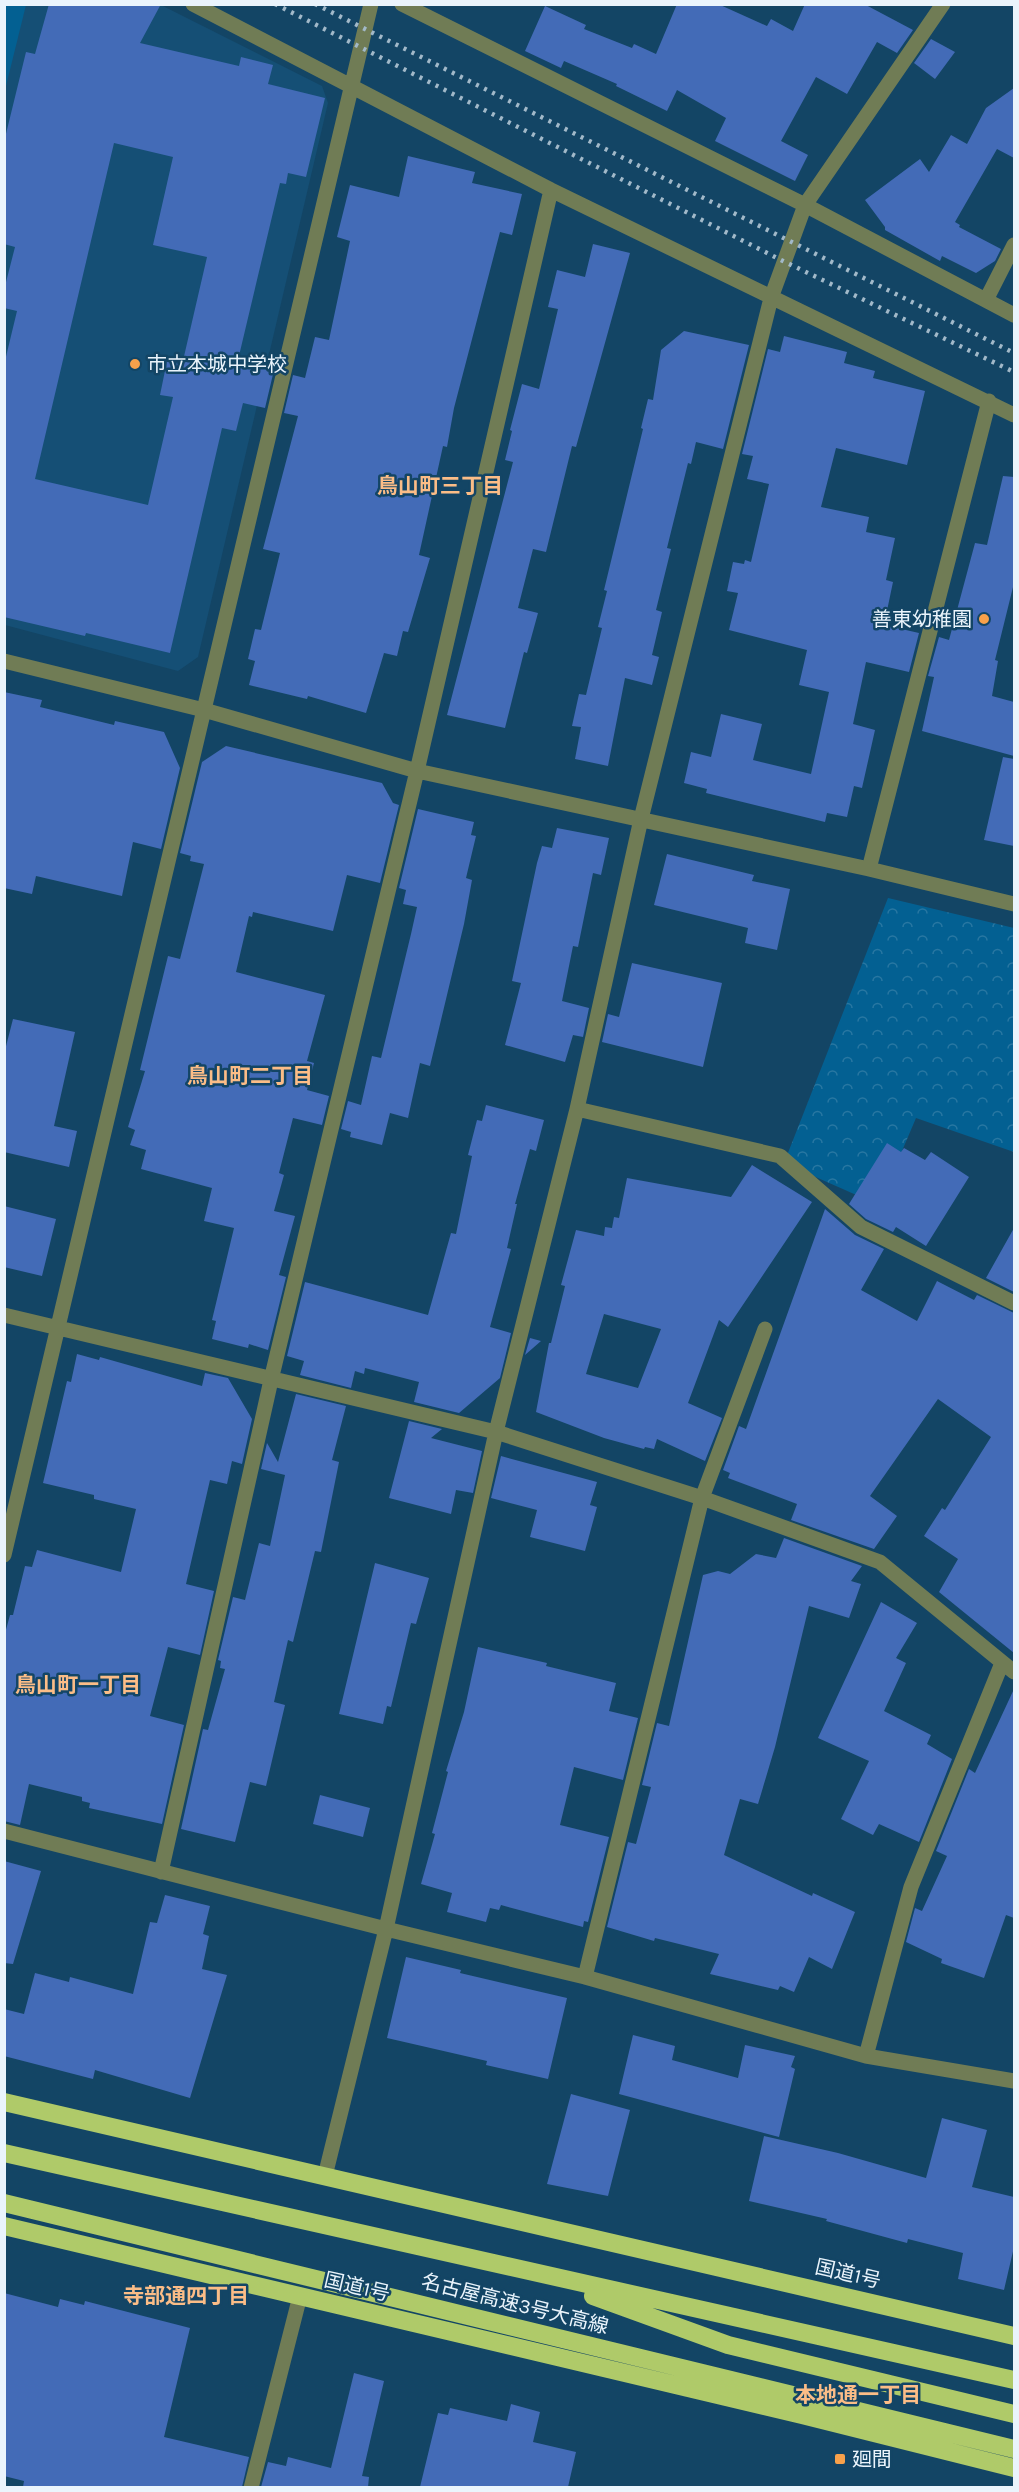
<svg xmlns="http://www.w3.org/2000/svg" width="1019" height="2492" font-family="Karla,'Noto Sans JP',sans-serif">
  <defs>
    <pattern id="park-crowns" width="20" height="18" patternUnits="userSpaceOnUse" patternTransform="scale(1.5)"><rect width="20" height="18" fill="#036092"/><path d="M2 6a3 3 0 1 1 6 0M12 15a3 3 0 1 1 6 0" fill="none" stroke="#2877a2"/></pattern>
  </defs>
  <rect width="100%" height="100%" fill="#134565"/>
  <path fill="#154f75" d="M4 5H161L322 86 328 103 198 657 178 671 5 625Z"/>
  <path fill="url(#park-crowns)" d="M888 898 1014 928V1152L916 1118 879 1205 784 1163Z"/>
  <path fill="#036092" d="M5 4 26 5 5 90 4 5Z"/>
  <path fill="#436bb7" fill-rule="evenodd" d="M49 4H161L140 43 239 66 241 57 273 65 268 84 325 98 306 177 288 173 286 184 280 183 238 360 274 370 265 408 243 403 236 431 222 428 170 653 86 633 85 636 4 617V365L17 311 4 308V290L15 247 4 244V142L26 52 35 54ZM114 143 173 157 153 245 207 257 182 365 167 361 160 395 173 397 148 505 35 479Z
    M677 4H718L767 26 771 19 793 31 805 4H864L913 30 897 53 877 42 847 94 816 77 781 141 808 155 795 181 715 141 726 118 677 90 667 111 616 86 617 84 564 61 561 68 525 51 545 6 586 25 584 29 632 48 634 44 656 54Z
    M931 39 955 52 935 79 914 63Z
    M1014 88V158L997 149 955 222 960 225 959 227 1001 249 995 261 976 273 942 256 940 261 885 230V227L865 200 920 159 929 172 951 135 967 144 986 108Z
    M408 156 475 172 472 183 522 194 512 235 500 232 454 408 447 447 443 446 419 555 430 558 408 632 403 631 397 656 384 653 366 713 308 696 307 699 249 685 255 661 248 659 255 629 261 630 280 553 263 549 298 416 284 413 293 375 305 378 315 337 329 340 350 241 337 237 350 185 399 197Z
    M593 244 630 253 576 447 572 446 546 552 533 549 518 608 538 613 527 653 524 652 505 728 447 715 513 462 505 460 512 431 510 430 522 384 539 389 558 309 548 307 557 270 585 277Z
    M684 331 749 345 723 449 696 442 691 464 688 463 667 548 671 549 656 610 662 612 652 655 659 657 652 685 625 678 608 766 575 759 581 727 572 726 579 694 586 695 602 628 598 627 607 591 604 590 643 429 641 428 648 399 653 400 661 350Z
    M784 336 847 352 844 363 875 371 873 378 925 391 907 465 836 448 821 507 869 517 866 532 895 538 886 580 893 582 884 625 919 633 909 672 866 662 853 724 875 730 862 788 854 786 847 817 827 813 825 822 706 793 707 789 684 783 691 752 711 757 721 714 762 724 753 760 811 774 829 692 799 685 807 650 729 630 738 593 727 591 733 562 744 564 745 560 751 562 769 484 747 479 753 456 742 454 768 349 780 352Z
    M1003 476 1014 477V583L995 660 998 661 992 696 1014 702V756L922 731 934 677 928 676 939 637 949 640 975 543 987 545Z
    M4 692 42 700 40 707 114 725 115 721 164 732 180 768 161 849 133 842 122 896 36 876 32 894 4 888Z
    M226 746 382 783 393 803 399 805 380 883 347 875 333 931 253 912 252 917 249 916 236 972 325 995 307 1061 314 1063 307 1090 329 1096 322 1125 293 1118 279 1173 284 1175 274 1211 295 1216 279 1275 286 1277 268 1350 249 1344 248 1348 212 1339 216 1321 212 1320 234 1228 204 1221 212 1188 141 1169 146 1150 130 1145 135 1130 128 1127 145 1071 140 1070 168 956 180 959 204 864 190 861 191 856 180 853 202 762Z
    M1003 757 1014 759V846L984 840Z
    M418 809 474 822 471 835 476 836 466 878 472 880 464 924 430 1066 420 1063 408 1118 390 1113 382 1145 350 1137 351 1132 341 1129 348 1101 361 1105 372 1056 381 1058 411 934 417 907 403 904 406 890 399 888Z
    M557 828 609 838 601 875 593 873 578 947 573 946 562 1001 589 1008 583 1037 573 1035 565 1062 505 1045 521 983 512 981 537 863 542 846 552 848Z
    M667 854 754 875 752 881 790 889 777 950 745 943 748 928 654 905Z
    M632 963 722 983 703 1067 602 1042 608 1014 619 1017Z
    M13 1019 75 1032 54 1126 77 1131 69 1167 4 1152V1054Z
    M486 1105 544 1120 536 1151 530 1149 515 1204H517L507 1248 511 1249 490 1327 511 1333 500 1378 459 1413 414 1402 419 1382 365 1368 364 1374 355 1371 351 1388 300 1375 304 1361 287 1356 305 1282 428 1315 451 1233 456 1234 472 1156 468 1155 477 1120 482 1121Z
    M887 1143 901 1152 904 1148 925 1160 931 1152 969 1177 926 1246 896 1227 893 1232 866 1219 849 1204Z
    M752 1165 812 1202 728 1327 719 1320 688 1403 722 1418 705 1461 657 1439 654 1449 645 1447 644 1449 604 1438 536 1412 549 1343H551L565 1286 561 1285 576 1230 604 1236 605 1227 612 1228 614 1217 619 1218 627 1178 731 1197ZM604 1314 661 1329 638 1388 586 1374Z
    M4 1206 56 1219 42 1276 4 1267Z
    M825 1209 855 1235 884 1249 861 1290 917 1321 937 1281 974 1300 977 1295 1014 1313V1653L939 1592 958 1559 924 1536 942 1508 945 1510 991 1437 938 1399 870 1496 897 1516 874 1549 791 1520 797 1504 728 1478 730 1473 723 1470 739 1426 746 1429Z
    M1014 1228V1292L986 1278Z
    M530 1338 541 1341 525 1355Z
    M77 1354 99 1360 100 1357 202 1386 205 1373 228 1378 252 1419 242 1464 232 1461 227 1484 210 1480 186 1584 214 1591 200 1655 168 1647 150 1716 184 1725 162 1824 89 1808 90 1803 82 1801V1797L29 1784 20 1825 4 1821V1637L10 1615H13L25 1566 32 1567 37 1550 121 1572 136 1509 94 1499V1495L43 1483 67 1381 71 1382Z
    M296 1394 346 1406 332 1460 339 1462 321 1552 315 1551 293 1642 288 1640 274 1702 285 1705 266 1786 250 1782 235 1842 181 1829 203 1729 208 1730 225 1669 220 1668 221 1661 218 1660 233 1597 245 1600 259 1543 270 1546 285 1475 261 1469 267 1443 278 1462Z
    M409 1421 442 1429 431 1438 482 1451 473 1493 456 1490 451 1514 389 1498Z
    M501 1456 597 1482 590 1505 597 1507 585 1551 530 1537 537 1510 491 1498Z
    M784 1538 862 1566 851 1581 861 1584 849 1618 809 1606 775 1747 758 1804 740 1799 724 1855 812 1896 813 1893 855 1912 832 1969 809 1957 794 1992 780 1986 778 1990 710 1974 719 1954 655 1938 654 1941 607 1927 628 1842 636 1844 651 1787 642 1785 657 1723 669 1726 703 1575 718 1571 730 1574 756 1554 776 1558Z
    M375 1563 429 1578 416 1624 411 1623 391 1707 387 1706 383 1724 339 1714Z
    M881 1602 917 1623 896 1658 906 1663 884 1711 931 1735 927 1744 952 1759 919 1842 879 1824 873 1835 841 1819 869 1761 818 1738Z
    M478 1647 547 1663 546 1666 616 1683 609 1711 638 1718 623 1780 574 1767 560 1825 609 1837 588 1922 584 1921 583 1927 501 1905 499 1910 490 1908 486 1922 447 1912 452 1893 421 1884 435 1834 432 1833 448 1772 446 1771 464 1712Z
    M1014 1689V1918L1006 1915 984 1978 941 1963 942 1959 906 1942 915 1908 922 1911 947 1856 936 1851 969 1769 975 1773Z
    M320 1795 370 1808 363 1837 313 1824Z
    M4 1861 41 1871 13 1964 4 1963Z
    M165 1895 210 1906 203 1934 209 1936 202 1969 227 1975 190 2098 95 2070 93 2079 4 2056V2009L24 2014 35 1973 69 1982 70 1977 133 1994 150 1922 157 1923Z
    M406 1957 461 1970 460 1973 567 1998 548 2079 486 2065 487 2061 387 2038Z
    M633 2035 675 2046 672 2060 738 2078 745 2045 795 2056 791 2067 795 2069 779 2137 619 2094Z
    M571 2094 630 2110 608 2196 547 2184Z
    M942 2118 987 2130 972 2187 1014 2197V2247L1004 2290 958 2279 963 2253 908 2239 907 2243 826 2221 827 2219 749 2201 764 2136 838 2153 926 2178Z
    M4 2293 58 2307 60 2299 84 2305 85 2301 190 2328 164 2437 249 2457 242 2487H23L24 2481 4 2476Z
    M354 2373 384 2381 362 2476 369 2477 368 2487H261L268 2462 286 2466 288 2457 331 2468Z
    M511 2404 540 2412 533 2442 576 2452 568 2487H420L438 2413 448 2415 450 2408 507 2421Z"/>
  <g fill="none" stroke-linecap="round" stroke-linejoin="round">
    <path stroke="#707c55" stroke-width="15" d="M193 4 551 190 1014 415
      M402 4 805 205 1014 315
      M986 300 1014 245
      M4 661 204 710 417 771 869 869 1014 904
      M869 869 989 401
      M577 1109 780 1156 861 1227 1014 1303
      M4 1315 496 1432 702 1498 880 1562 1014 1672
      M4 1555 371 4
      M4 1831 386 1929 585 1977 866 2056 1014 2081
      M161 1872 271 1380 417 771 551 190
      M585 1977 702 1498 765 1329
      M866 2056 911 1887 1002 1663
      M325 2176 386 1929 496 1432 577 1109 641 819 771 298 805 205 943 4
      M251 2488 300 2296"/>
    <path stroke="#afca69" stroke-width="18" d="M4 2102 1014 2336
      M4 2153 1014 2380
      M4 2203 1014 2449
      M4 2226 802 2415 1014 2468
      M593 2296 728 2345 1014 2414"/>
    <path stroke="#a2b9c9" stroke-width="4.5" stroke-dasharray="3 6" stroke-linecap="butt" d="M275 4 783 261 1014 372
      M315 4 1014 353"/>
  </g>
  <g fill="#f8a14b" stroke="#134565" stroke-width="2">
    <circle cx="135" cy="364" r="6"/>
    <circle cx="984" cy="619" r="6"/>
    <rect x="834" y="2453" width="12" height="12" rx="3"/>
  </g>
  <g text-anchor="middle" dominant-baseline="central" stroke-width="5" stroke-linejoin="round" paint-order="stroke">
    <g font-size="20" fill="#eaf4fc" stroke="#134565" text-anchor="start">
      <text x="147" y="364">市立本城中学校</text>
      <text x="972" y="619" text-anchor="end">善東幼稚園</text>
      <text x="852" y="2459">廻間</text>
    </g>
    <g font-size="20" fill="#eaf4fc" stroke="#134565">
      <text transform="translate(848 2274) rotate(13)">国道1号</text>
      <text transform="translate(357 2287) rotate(13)">国道1号</text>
      <text transform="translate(515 2304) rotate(14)">名古屋高速3号大高線</text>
    </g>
    <g font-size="21" font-weight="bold" fill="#fbbd87" stroke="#134565">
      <text x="440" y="486">鳥山町三丁目</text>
      <text x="250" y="1076">鳥山町二丁目</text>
      <text x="78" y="1685">鳥山町一丁目</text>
      <text x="186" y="2296">寺部通四丁目</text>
      <text x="858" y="2395">本地通一丁目</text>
    </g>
  </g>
  <rect width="1019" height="2492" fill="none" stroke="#eaf4fc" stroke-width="12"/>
</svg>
